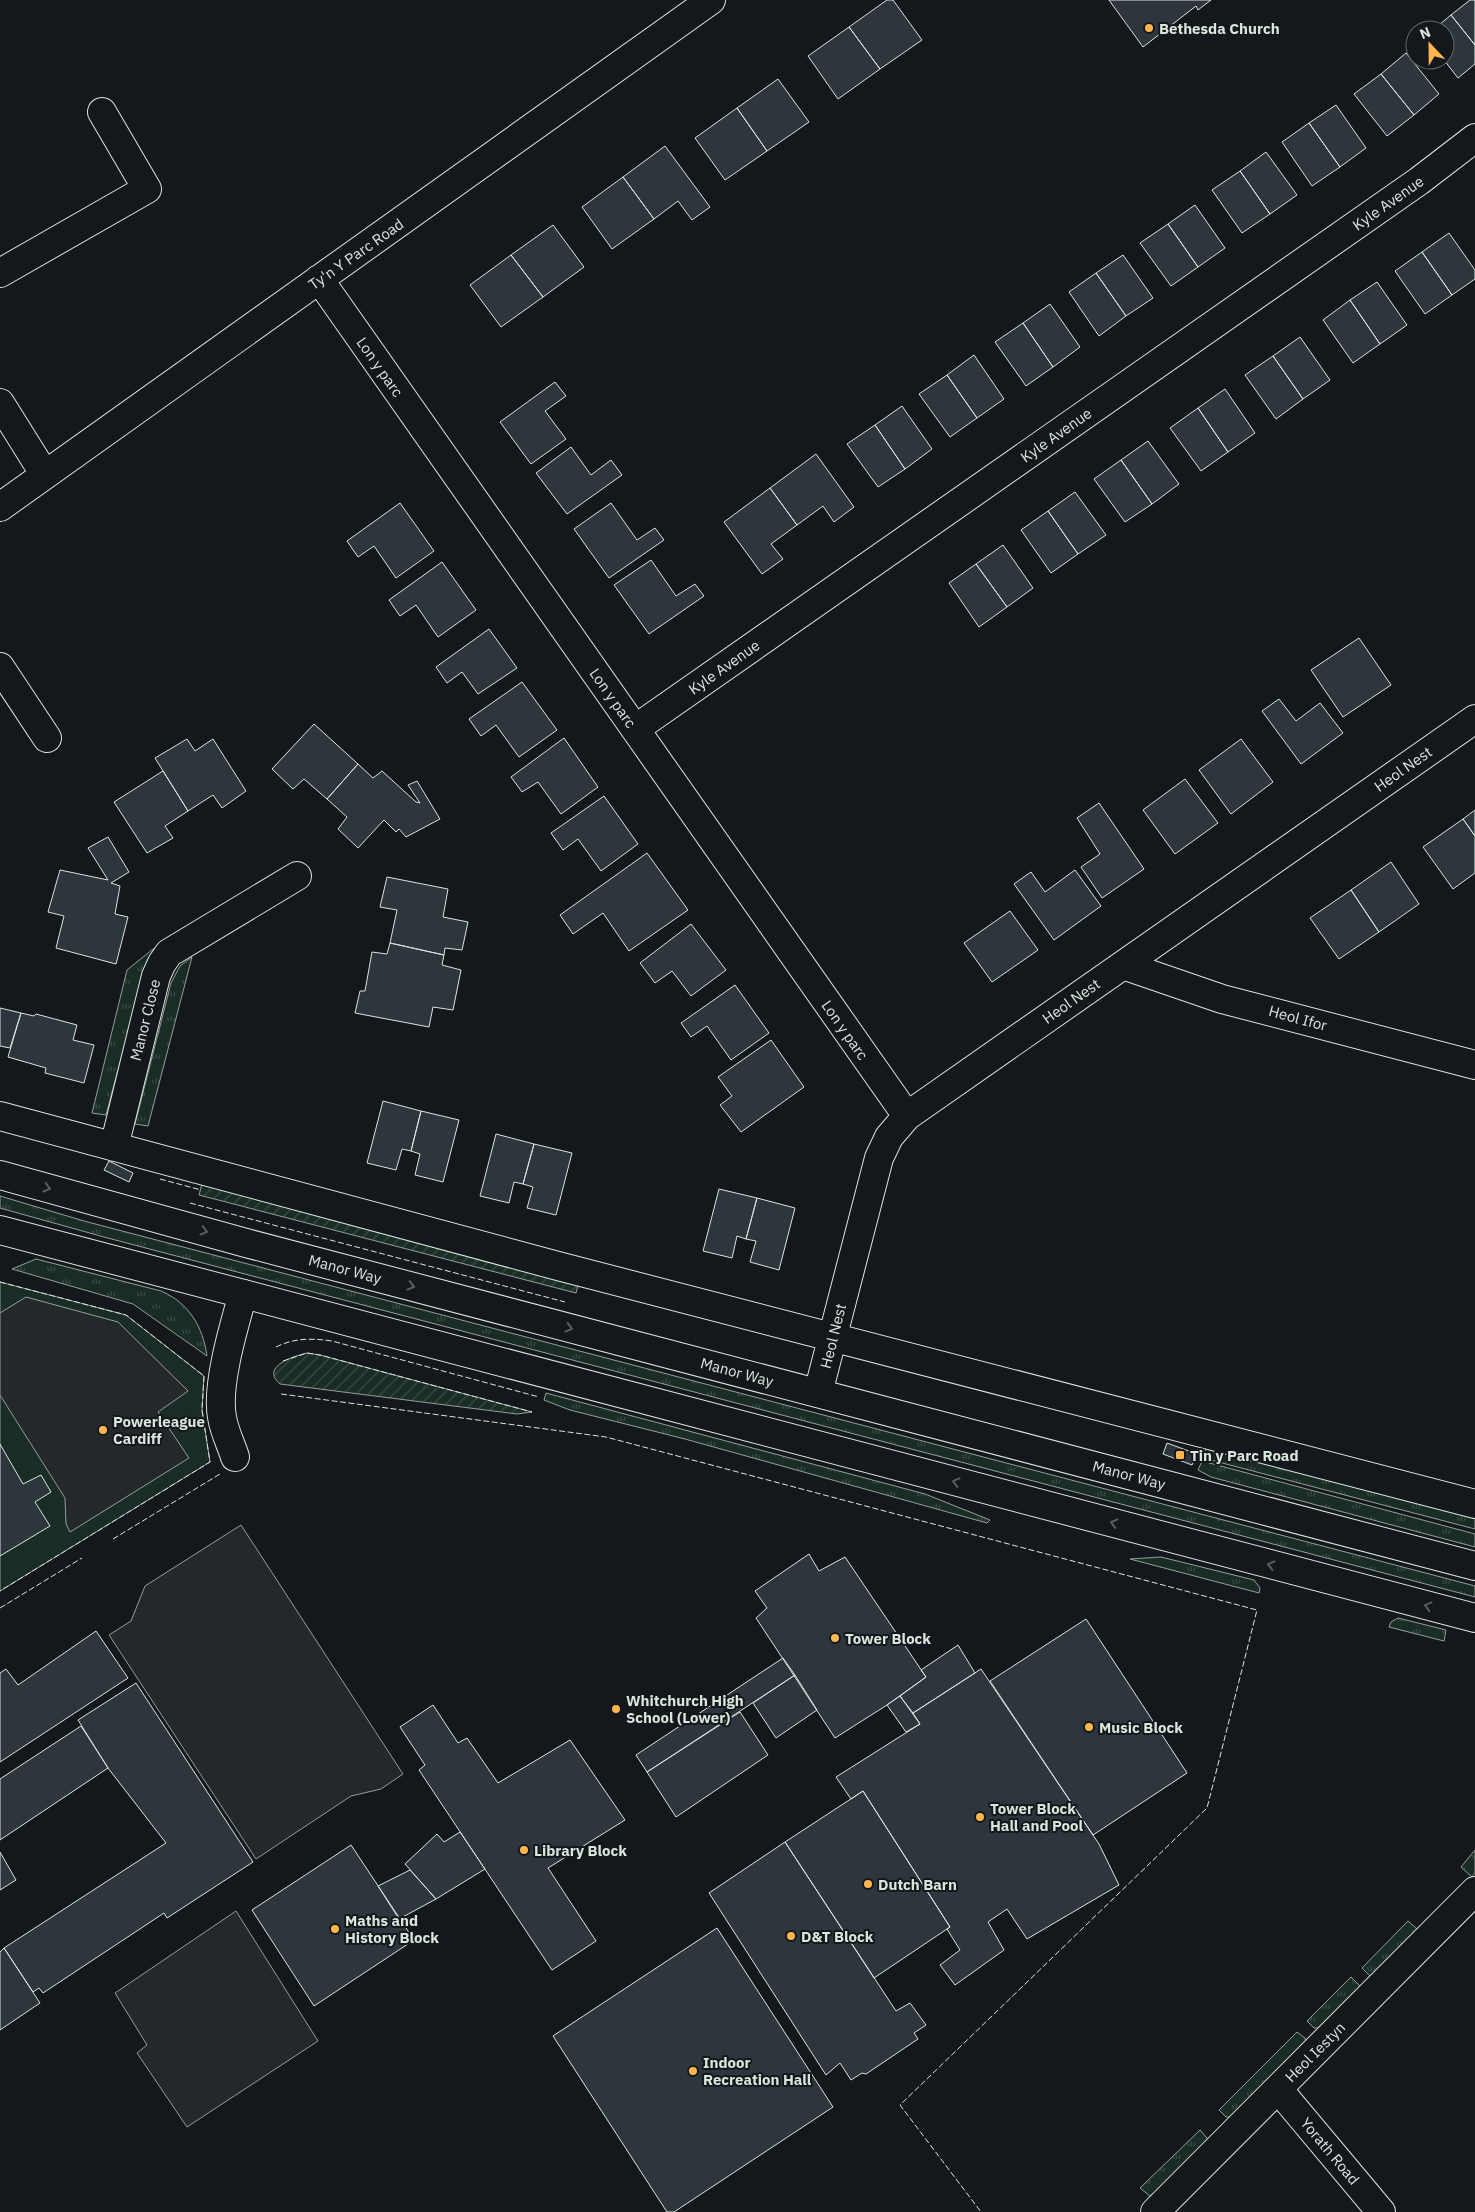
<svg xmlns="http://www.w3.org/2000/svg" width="1475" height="2212" font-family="'IBM Plex Sans',sans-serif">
  <defs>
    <pattern id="grass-tufts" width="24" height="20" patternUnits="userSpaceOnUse" patternTransform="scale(1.25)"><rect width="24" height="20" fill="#1a2d24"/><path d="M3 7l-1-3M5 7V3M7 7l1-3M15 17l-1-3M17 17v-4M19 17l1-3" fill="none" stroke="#3b4b43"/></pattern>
    <pattern id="garden-furrows" width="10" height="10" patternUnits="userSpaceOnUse" patternTransform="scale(1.25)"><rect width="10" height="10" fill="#1a2d24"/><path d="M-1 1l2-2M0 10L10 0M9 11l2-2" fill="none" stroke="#3b4b43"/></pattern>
  </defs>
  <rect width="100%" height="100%" fill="#14181c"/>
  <path fill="url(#grass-tufts)" stroke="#939e99" d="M156 948 149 958 145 968 106 1115 92 1113 127 970 153 949Z
    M192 957 148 1126 135 1124 171 983 180 966Z
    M0 1196 84 1221 1475 1586V1597L104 1237 0 1208Z
    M36 1259 161 1291C189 1303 203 1327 207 1356L133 1304 12 1269Z
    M546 1393 925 1494 990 1520 987 1523 685 1439 570 1410 544 1400Z
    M1206 1449 1475 1518V1529L1203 1458Z
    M1202 1461 1475 1534V1547L1211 1477 1198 1470Z
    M1161 1557 1254 1580 1260 1588 1259 1593 1130 1559Z
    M1398 1618 1446 1630 1444 1641 1389 1627 1391 1622Z
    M1475 1850V1873L1472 1877 1461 1867Z
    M1408 1921 1418 1930 1371 1977 1362 1968Z
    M1351 1977 1361 1987 1319 2028H1314L1307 2021Z
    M1297 2032 1305 2038 1306 2043 1232 2117H1226L1219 2110Z
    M1200 2130 1207 2138 1206 2143 1154 2193 1150 2196 1140 2188Z"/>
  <path fill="url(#garden-furrows)" stroke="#939e99" d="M203 1180 579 1281 576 1293 199 1195Z
    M307 1353 320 1355 532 1412 517 1414 280 1384C260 1367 293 1356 307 1353Z"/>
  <path fill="#1a2d24" stroke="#939e99" d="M0 1282 126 1315 204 1376 202 1410 210 1462 0 1591Z"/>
  <path fill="#24282b" stroke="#939e99" d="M26 1297 118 1322 188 1391 158 1412 189 1458 70 1532 66 1524 65 1498 0 1395V1313Z
    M241 1525 403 1774 381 1789 351 1796 256 1859 109 1635 131 1621 145 1586Z
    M236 1911 318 2041 187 2127 137 2053 147 2045 115 1993Z"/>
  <path fill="#2c363c" stroke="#d8e6dc" d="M887 0H893L922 40 880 69 849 27Z
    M1109 0H1211L1198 10 1196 6 1143 47Z
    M1470 0H1475V45L1451 15Z
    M1451 15 1475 45V64L1458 78 1444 60 1445 30H1433Z
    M849 27 880 69 838 99 808 56Z
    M1406 53 1439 94 1414 115 1381 74Z
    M1381 74 1414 115 1387 136 1354 94Z
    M778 79 809 122 767 151 737 108Z
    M1336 105 1366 148 1340 167 1309 123Z
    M737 108 767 151 725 180 695 138Z
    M1309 123 1340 167 1312 186 1282 142Z
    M665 146 710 207 692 220 678 201 654 219 623 177Z
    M1266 152 1297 195 1270 214 1240 171Z
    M1240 171 1270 214 1242 233 1212 190Z
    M623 177 654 219 612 249 582 207Z
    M1195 205 1225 248 1198 267 1168 224Z
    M1168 224 1198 267 1171 286 1140 243Z
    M553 225 584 267 543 297 511 255Z
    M1449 233 1475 270V279L1452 295 1422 252Z
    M1422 252 1452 295 1425 314 1395 271Z
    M511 255 543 297 501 327 470 285Z
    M1123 255 1153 298 1126 316 1096 273Z
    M1096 273 1126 316 1099 336 1069 292Z
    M1377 282 1407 325 1380 344 1350 300Z
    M1350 300 1380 344 1353 363 1323 320Z
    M1050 304 1080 347 1053 367 1023 323Z
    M1023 323 1053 367 1026 386 995 342Z
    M1300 337 1330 380 1303 399 1273 356Z
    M974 355 1004 399 977 418 947 375Z
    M1273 356 1303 399 1276 419 1245 375Z
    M947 375 977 418 950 437 919 394Z
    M555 382 566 396 545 411 566 439 531 464 500 422Z
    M1225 389 1255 433 1228 452 1198 408Z
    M902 406 932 449 905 469 875 425Z
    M1198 408 1228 452 1201 471 1170 428Z
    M875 425 905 469 878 487 847 444Z
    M1148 441 1179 484 1152 504 1121 460Z
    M571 447 591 475 611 460 622 475 567 514 536 473Z
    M816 454 854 507 834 522 823 506 797 525 770 488Z
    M1121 460 1152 504 1125 522 1094 479Z
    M770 488 797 525 771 544 783 559 762 574 724 522Z
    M1075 492 1106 535 1078 554 1048 511Z
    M400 503 434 551 396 578 374 546 358 557 347 541Z
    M611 503 637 540 655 528 664 540 609 578 574 529Z
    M1048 511 1078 554 1051 573 1021 530Z
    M1003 545 1033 588 1007 607 976 564Z
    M651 560 676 596 695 584 704 596 649 634 614 585Z
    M442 562 476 610 438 637 416 605 400 616 389 600Z
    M976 564 1007 607 979 627 949 583Z
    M489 629 517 668 478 694 462 672 447 683 436 667Z
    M1359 638 1391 685 1343 717 1311 670Z
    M522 682 557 730 519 757 496 725 481 736 469 719Z
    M1279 699 1296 721 1320 703 1343 733 1301 764 1262 711Z
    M314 724 358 764 327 799 304 779 293 789 272 769Z
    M564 738 598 787 561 814 538 782 522 792 511 777Z
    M187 739 195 751 213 739 246 791 222 808 213 795 188 811 155 758Z
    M1241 739 1273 782 1231 814 1199 770Z
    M358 764 373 778 382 771 416 802 420 803 408 785 417 781 440 819 406 837 399 829 396 832 384 820 358 848 338 829 347 817 327 799Z
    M163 771 188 811 165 826 173 838 147 853 114 802Z
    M1185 779 1218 823 1175 854 1143 810Z
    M604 796 638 844 601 871 578 839 563 850 551 833Z
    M1099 803 1144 869 1102 898 1081 867 1100 854 1077 818Z
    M1475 810V836L1463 819Z
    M1463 819 1475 836V873L1453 889 1423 847Z
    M108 837 129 872 111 883 120 886 115 914 128 917 116 964 56 948 64 916 48 912 60 870 108 880 88 848Z
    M647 853 688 910 629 951 603 913 573 934 560 915Z
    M1391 862 1419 904 1379 932 1351 890Z
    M1075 870 1101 906 1054 940 1014 884 1031 872 1045 892Z
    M387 877 448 889 443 917 468 922 462 950 445 948 444 955 390 943 397 910 380 907Z
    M1351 890 1379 932 1339 959 1310 918Z
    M1010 911 1038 950 992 982 964 943Z
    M691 924 726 970 691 996 672 971 655 983 640 963Z
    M390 943 444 955 442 965 461 970 453 1010 433 1007 429 1027 355 1013 360 991H365L372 952 387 954Z
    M735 985 769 1033 731 1060 707 1026 691 1037 681 1023Z
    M0 1008 21 1013 10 1048 0 1046Z
    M21 1013 34 1016 36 1014 77 1025 73 1040 94 1045 84 1083 45 1073 46 1068 8 1057Z
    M771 1040 804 1087 741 1132 720 1105 732 1096 718 1077Z
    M383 1101 421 1111 411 1151 402 1149 396 1170 367 1163Z
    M421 1111 459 1120 443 1182 415 1175 420 1154 411 1151Z
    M496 1134 534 1144 523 1184 514 1182 509 1203 480 1196Z
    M534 1144 572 1153 556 1215 527 1208 533 1187 523 1184Z
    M109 1161 133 1173 129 1182 104 1170Z
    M719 1189 757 1198 746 1239 737 1236 732 1258 703 1251Z
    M757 1198 795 1208 779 1270 750 1262 756 1241 746 1239Z
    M1167 1443 1197 1454 1192 1465 1163 1454Z
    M0 1444 23 1484 41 1475 51 1492 35 1502 50 1526 0 1556Z
    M809 1554 819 1571 845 1557 926 1677 887 1705 835 1738 756 1618 767 1608 755 1591Z
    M1086 1619 1187 1773 1093 1835 990 1681Z
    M96 1631 128 1678 0 1762V1673L6 1669 18 1685Z
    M958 1645 975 1673 913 1713 900 1696 926 1677 921 1670Z
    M783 1658 795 1675 647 1772 636 1755Z
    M981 1669 1099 1844 1119 1885 1027 1939 1007 1909 988 1922 1004 1950 955 1985 940 1965 960 1950 947 1929 950 1927 863 1791 851 1799 836 1777 920 1724 913 1713Z
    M795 1675 817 1710 776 1738 753 1703Z
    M136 1683 253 1862 167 1918 164 1913 43 1993 39 1988 33 1992 4 1948 166 1843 108 1768 78 1720Z
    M900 1696 920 1724 906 1732 887 1705Z
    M433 1705 458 1743 467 1738 498 1783 570 1740 625 1820 548 1868 596 1941 552 1970 419 1770 425 1765 400 1727Z
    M740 1712 768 1755 676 1817 647 1772Z
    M81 1726 108 1768 0 1840V1779Z
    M863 1791 950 1927 874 1978 785 1842Z
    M460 1832 485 1869 436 1899 405 1864 437 1834 444 1842Z
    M785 1842 896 2011 910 2003 926 2025 914 2033 918 2039 866 2074 862 2073 851 2080 840 2063 826 2075 709 1893Z
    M351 1845 414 1940 314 2006 252 1910Z
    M0 1852 16 1880 0 1890Z
    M410 1870 436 1899 399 1919 378 1886Z
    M717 1928 833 2107 674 2212H667L553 2036Z
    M4 1948 40 2003 0 2030V1952Z"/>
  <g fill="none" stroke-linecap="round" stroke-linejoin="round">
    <g stroke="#d8e6dc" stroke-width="30">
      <path id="minor" d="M0 273 147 189 102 112
        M319 279 907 1116
        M0 403 45 475
        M0 507 711 0
        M0 667 47 738
        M635 729 1419 181 1475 138
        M1123 965 1222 999 1475 1065
        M0 1116 558 1266 1475 1504
        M114 1147 156 976 162 963 169 953 297 876
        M818 1393 879 1158 889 1137 907 1116 1475 719
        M235 1457C231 1444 224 1431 222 1417 216 1385 234 1326 243 1294
        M1278 2089 1381 2212
        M1155 2212 1475 1891"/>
    </g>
    <g stroke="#d8e6dc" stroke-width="30">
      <path id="highway" d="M0 1175 246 1243 1475 1566
        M0 1230 1475 1618"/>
    </g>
    <use href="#minor" stroke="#14181c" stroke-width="28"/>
    <use href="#highway" stroke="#14181c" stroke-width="28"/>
    <path stroke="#d8e6dc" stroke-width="1" stroke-dasharray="6 2.5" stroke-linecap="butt" d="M160 1179 201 1190
      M190 1203 565 1302
      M0 1282 126 1315 204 1376 202 1410 210 1462 0 1591
      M276 1347C294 1338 311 1338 332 1341L539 1397
      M283 1361 307 1353 320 1355 532 1412
      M281 1394 606 1437 1257 1610 1207 1808 900 2105 981 2212
      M113 1539 220 1474
      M0 1608 82 1558"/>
  </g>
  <defs><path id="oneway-chevron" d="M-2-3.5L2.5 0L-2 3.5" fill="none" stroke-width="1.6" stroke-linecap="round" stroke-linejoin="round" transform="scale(1.25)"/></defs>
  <g stroke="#59605f">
    <use href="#oneway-chevron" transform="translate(47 1188) rotate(16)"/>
    <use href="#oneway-chevron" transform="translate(204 1231) rotate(15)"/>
    <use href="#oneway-chevron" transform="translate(411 1286) rotate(15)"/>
    <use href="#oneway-chevron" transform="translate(569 1328) rotate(15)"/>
    <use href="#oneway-chevron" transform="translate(956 1482) rotate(-165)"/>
    <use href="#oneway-chevron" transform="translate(1114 1523) rotate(-165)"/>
    <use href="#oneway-chevron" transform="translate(1271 1565) rotate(-165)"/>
    <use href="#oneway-chevron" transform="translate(1428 1606) rotate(-165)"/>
  </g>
  <g fill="#ffb74d" stroke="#14181c" stroke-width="2">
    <circle cx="1149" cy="28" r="5"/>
    <circle cx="103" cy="1430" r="5"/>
    <rect x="1175" y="1450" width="10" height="10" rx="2.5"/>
    <circle cx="835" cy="1638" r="5"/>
    <circle cx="616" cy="1709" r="5"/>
    <circle cx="1089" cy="1727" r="5"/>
    <circle cx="980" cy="1817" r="5"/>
    <circle cx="524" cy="1850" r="5"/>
    <circle cx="868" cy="1884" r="5"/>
    <circle cx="335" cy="1929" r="5"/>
    <circle cx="791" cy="1936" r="5"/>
    <circle cx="693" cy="2071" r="5"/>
  </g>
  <g text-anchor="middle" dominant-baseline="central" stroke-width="4" stroke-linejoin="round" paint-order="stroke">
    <g font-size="15" font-weight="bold" fill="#d8e6dc" stroke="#14181c" text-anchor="start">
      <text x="1159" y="28">Bethesda Church</text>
      <text x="113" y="1421">Powerleague<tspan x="113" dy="17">Cardiff</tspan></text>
      <text x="1190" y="1455">Tin y Parc Road</text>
      <text x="845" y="1638">Tower Block</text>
      <text x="626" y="1700">Whitchurch High<tspan x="626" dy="17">School (Lower)</tspan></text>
      <text x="1099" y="1727">Music Block</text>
      <text x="990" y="1808">Tower Block<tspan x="990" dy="17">Hall and Pool</tspan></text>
      <text x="534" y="1850">Library Block</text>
      <text x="878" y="1884">Dutch Barn</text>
      <text x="345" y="1920">Maths and<tspan x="345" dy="17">History Block</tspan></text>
      <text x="801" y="1936">D&amp;T Block</text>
      <text x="703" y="2062">Indoor<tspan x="703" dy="17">Recreation Hall</tspan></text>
    </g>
    <g font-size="15" fill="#d8e6dc" stroke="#14181c">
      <text transform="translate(1388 203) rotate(-35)">Kyle Avenue</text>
      <text transform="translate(356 254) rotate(-35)">Ty'n Y Parc Road</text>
      <text transform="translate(380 367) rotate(55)">Lon y parc</text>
      <text transform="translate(1056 435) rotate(-35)">Kyle Avenue</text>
      <text transform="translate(724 667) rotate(-35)">Kyle Avenue</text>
      <text transform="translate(613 698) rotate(55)">Lon y parc</text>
      <text transform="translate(1403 769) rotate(-35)">Heol Nest</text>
      <text transform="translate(1071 1001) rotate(-35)">Heol Nest</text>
      <text transform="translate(1298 1018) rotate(15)">Heol Ifor</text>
      <text transform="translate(145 1020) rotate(-76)">Manor Close</text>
      <text transform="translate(845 1030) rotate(55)">Lon y parc</text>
      <text transform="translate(345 1269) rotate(15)">Manor Way</text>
      <text transform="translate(833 1336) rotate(-76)">Heol Nest</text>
      <text transform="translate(737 1372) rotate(15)">Manor Way</text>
      <text transform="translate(1129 1475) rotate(15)">Manor Way</text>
      <text transform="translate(1315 2052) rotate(-45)">Heol Iestyn</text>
      <text transform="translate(1330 2151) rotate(50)">Yorath Road</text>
    </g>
  </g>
  <g transform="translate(1430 45) rotate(338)"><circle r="24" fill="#14181c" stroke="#626a69"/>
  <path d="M0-4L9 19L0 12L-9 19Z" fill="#ffb74d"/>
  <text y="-8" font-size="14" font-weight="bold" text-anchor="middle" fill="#d8e6dc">N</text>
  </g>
</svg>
